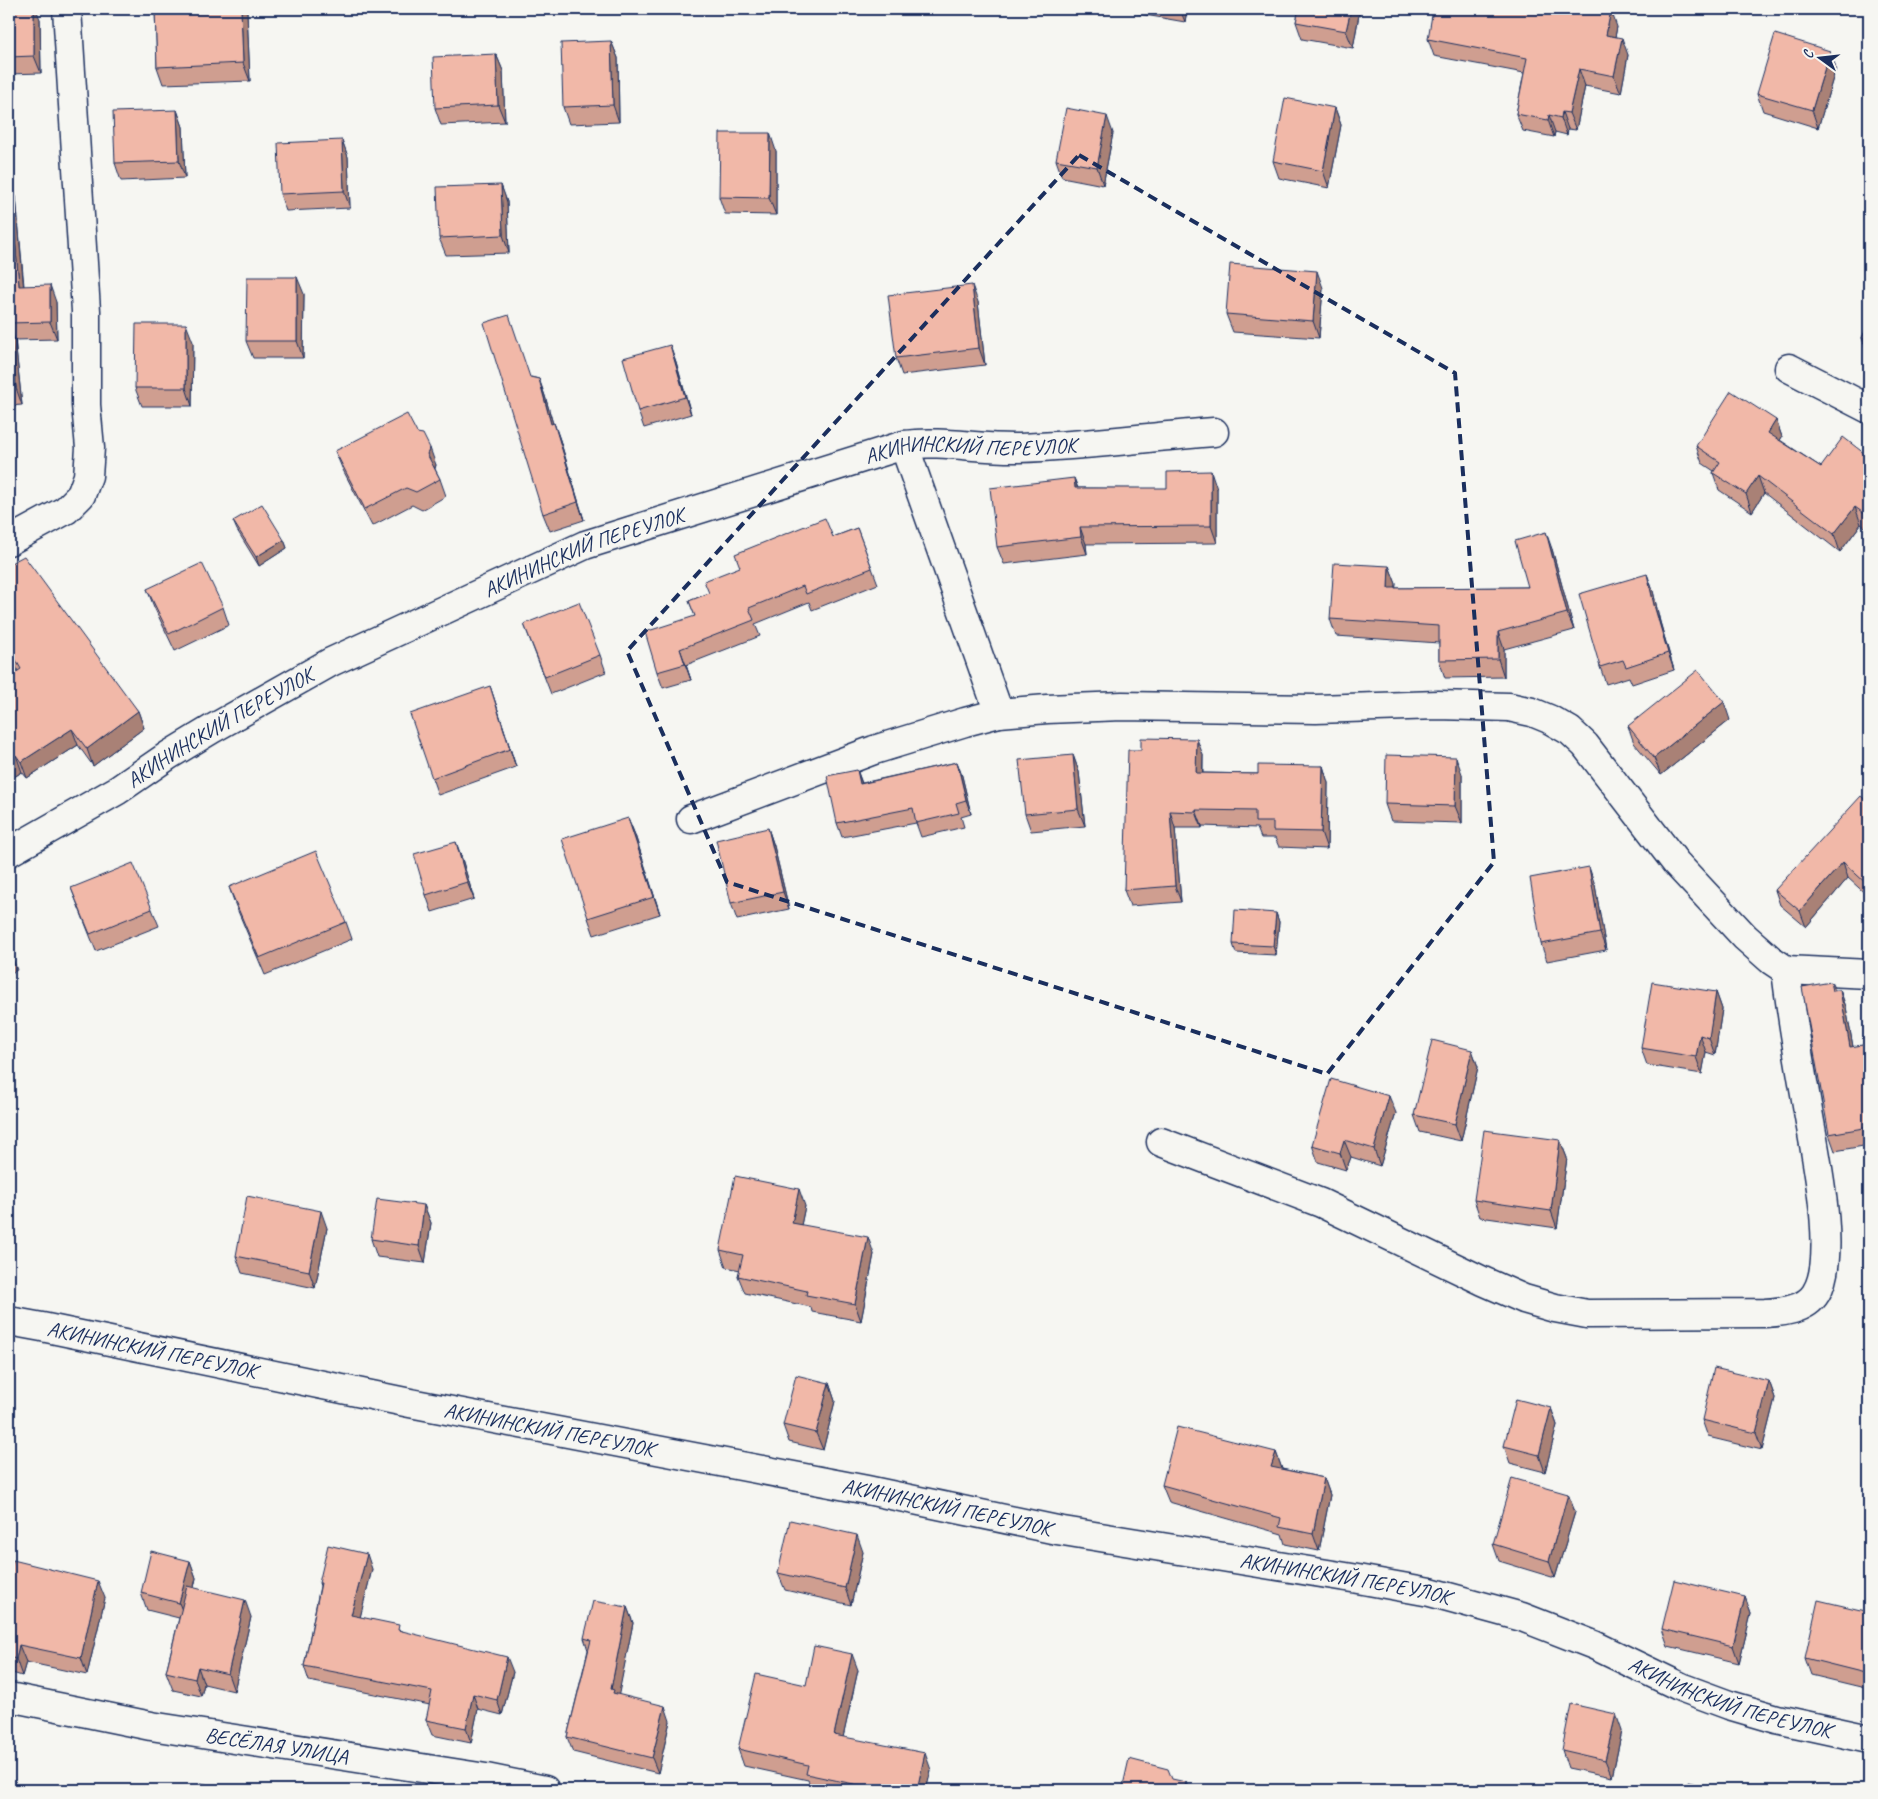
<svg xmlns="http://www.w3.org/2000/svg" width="1878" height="1799" font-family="Caveat,sans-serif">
  <rect width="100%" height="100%" fill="#f6f6f2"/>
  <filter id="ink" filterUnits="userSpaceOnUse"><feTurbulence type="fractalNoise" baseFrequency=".02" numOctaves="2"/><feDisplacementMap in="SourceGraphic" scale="10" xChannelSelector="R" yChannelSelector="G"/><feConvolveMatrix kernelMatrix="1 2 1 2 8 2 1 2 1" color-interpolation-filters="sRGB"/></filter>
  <g filter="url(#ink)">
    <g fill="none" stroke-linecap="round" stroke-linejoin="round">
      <g stroke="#1b2f5e" stroke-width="31">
        <g id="minor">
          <path d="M1789 368 1869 409"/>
          <path d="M904 445 999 713"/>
          <path d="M9 541 66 510 81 495 88 476 90 448 86 405V311L67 9"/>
          <path d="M691 819 874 750 965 722 999 713 1047 709 1122 706 1316 709 1438 705 1509 707 1532 712 1549 719 1570 731 1585 745 1676 863 1745 937 1771 960 1786 970 1869 974"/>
          <path id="s1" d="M9 852 118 790 169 755 212 729 331 662 585 545 904 445C942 440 980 449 1019 448 1084 446 1149 437 1214 432"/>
          <path d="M1161 1142 1321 1203 1483 1281 1524 1299 1555 1308 1587 1314 1765 1313C1782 1312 1806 1310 1816 1293 1839 1256 1814 1149 1807 1105 1799 1060 1791 1015 1786 970"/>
          <path id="s2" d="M9 1321 42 1327 410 1403 867 1490 1057 1530 1352 1578 1430 1592 1522 1617 1594 1645 1683 1688 1729 1705 1777 1719 1869 1739"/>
          <path id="s3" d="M9 1697 151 1726 486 1778 545 1790"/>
        </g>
      </g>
      <use href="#minor" stroke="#f6f6f2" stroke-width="28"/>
    </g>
    <path fill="#cf9e90" stroke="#1b2f5e" d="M9 9 40 19 41 73 9 74Z
      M155 9H246L247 12 250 81 163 84 157 67Z
      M1133 9H1187L1185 22 1134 13Z
      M1299 9H1360L1353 48 1302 39 1296 22Z
      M1617 27 1615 37 1628 55 1621 93 1585 86 1576 130 1568 129 1567 135 1555 132 1554 137 1523 131 1516 114 1524 73 1434 56 1428 39Z
      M611 41 618 58 619 122 569 124 563 107Z
      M1830 51 1836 68 1818 128 1763 111 1757 94Z
      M496 54 503 71 505 122 441 125 435 108Z
      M1335 108 1341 125 1329 188 1279 178 1273 161Z
      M177 110 183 127 185 178 121 181 115 163Z
      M1113 133 1103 185 1062 177 1056 160Z
      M342 140 348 157 350 208 286 211 280 194Z
      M776 151V215L725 214 719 197Z
      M9 180 16 197 24 286 56 302 57 339 15 340 22 405 9 406Z
      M501 185 507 202 509 253 446 255 439 238Z
      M1323 288 1319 338 1233 332 1226 314Z
      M304 294 303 358H253L246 341Z
      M978 302 985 365 902 375 896 358Z
      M1869 322V354L1867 353 1862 338Z
      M193 342 192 406H142L135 388Z
      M670 345 676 362 691 414 644 428 638 411Z
      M531 377 539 379 545 396 553 424 554 423 560 440 584 520 550 531 543 514Z
      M1776 420 1782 437 1780 440 1821 467 1869 457V530L1861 524 1840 552 1764 493 1752 512 1719 490 1713 473 1714 471 1702 463 1696 446Z
      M417 433 436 465 435 469 440 479 446 496 422 510 412 505 372 526 342 468 335 451Z
      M1074 478 1078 488 1217 489V543L1086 544 1087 554 1004 564 997 547Z
      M233 521 284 540 287 548 259 566 237 530Z
      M857 528 878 584 812 610 809 602 755 624 760 636 686 665 691 680 663 688 657 672 695 616 689 601 709 593 833 537Z
      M1552 549 1574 630 1504 649V677L1445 678 1439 660V643L1336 636 1330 619 1389 566 1396 584 1395 588 1528 587Z
      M9 564 138 711 144 728 93 766 78 745 27 778 22 772 9 780V677L18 671 9 655Z
      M1647 574 1653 591 1660 622 1674 670 1632 684 1629 677 1606 684 1600 667Z
      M147 589 223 607 229 625 175 651 154 607Z
      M524 624 600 655 606 672 551 694Z
      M496 704 516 767 438 795 432 778Z
      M1730 720 1661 775 1634 743 1628 726Z
      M1141 750 1203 755V773L1258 774 1323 766 1328 783 1327 849 1279 847 1275 838H1261L1257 828 1202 826V828H1175L1181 902 1130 906 1124 890Z
      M1073 755 1079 772 1085 826 1031 831 1025 814Z
      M957 762 962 776 971 814 961 817 964 827 921 837 916 823 842 837 837 823 857 770 862 783Z
      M1462 774V823L1391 821 1385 804Z
      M1869 803V897L1848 878 1806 927 1780 905 1775 890Z
      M628 818 635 835 660 914 594 935 588 918Z
      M768 828 774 846 789 909 737 920 731 903Z
      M456 842 462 859 474 899 432 912 426 895Z
      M1595 885 1606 950 1547 961 1541 944Z
      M229 887 346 922 352 939 265 975 235 904Z
      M71 888 152 909 159 926 96 951Z
      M1276 913 1279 922 1276 955 1236 953 1233 944Z
      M9 948 17 970 9 974Z
      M1831 982 1835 990H1840L1846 1007 1853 1047 1869 1044V1145L1835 1151 1829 1134Z
      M1716 992 1722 1009 1715 1055 1706 1052 1702 1074 1647 1065 1641 1048Z
      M1472 1050 1478 1067 1461 1141 1420 1132 1414 1115Z
      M1396 1113 1380 1166 1351 1157 1346 1170 1318 1162 1312 1145Z
      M1560 1140 1567 1158 1557 1228 1480 1217 1474 1200Z
      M424 1205 431 1223 425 1263 377 1257 371 1239Z
      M805 1206 801 1225 874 1254 861 1321 812 1312 811 1307 745 1293 738 1276 740 1270 726 1267 720 1250Z
      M327 1228 315 1288 242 1273 236 1256Z
      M1769 1381 1775 1398 1762 1450 1708 1437 1702 1420Z
      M829 1383 835 1401 823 1450 789 1442 783 1425Z
      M1551 1408 1557 1425 1545 1472 1510 1463 1504 1446Z
      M1276 1452 1282 1469 1324 1478 1330 1495 1319 1551 1285 1544 1282 1534 1169 1502 1162 1485Z
      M1568 1494 1575 1512 1555 1578 1499 1561 1493 1544Z
      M863 1552 851 1605 785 1590 778 1573Z
      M190 1561 196 1578 194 1588 251 1617 234 1691 204 1684 201 1696 173 1690 166 1672 179 1618 147 1610 141 1593Z
      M372 1569 360 1617 401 1631 513 1672 502 1715 478 1709 471 1743 432 1735 426 1720 430 1705 309 1681 304 1666 320 1586 319 1583Z
      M9 1576 105 1598 87 1675 26 1662 22 1676 9 1672Z
      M1745 1597 1751 1614 1739 1663 1668 1646 1662 1629Z
      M627 1607 633 1623 618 1695 670 1721 658 1773 573 1752 567 1737 588 1650 584 1638Z
      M1869 1612V1689L1811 1675 1805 1658Z
      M858 1670 843 1737 931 1770 926 1790H812L808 1780 744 1766 738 1749 806 1685Z
      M1622 1731 1612 1777 1568 1768 1562 1750Z"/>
    <path fill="#a98176" stroke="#1b2f5e" d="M34 9H36L40 19 41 73 34 56Z
      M241 9H246L247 12 250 81 243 63Z
      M1180 9H1187L1185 22Z
      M1351 9H1360L1353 48 1346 31Z
      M1611 10 1617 27 1612 52 1606 35Z
      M1622 38 1628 55 1621 93 1614 76Z
      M611 41 618 58 619 122 613 105Z
      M1830 51 1836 68 1818 128 1812 110Z
      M496 54 503 71 505 122 498 105Z
      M1579 69 1585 86 1576 130 1569 113Z
      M1335 108 1341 125 1329 188 1323 171Z
      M177 110 183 127 185 178 179 161Z
      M1562 112 1568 129 1567 135 1561 118Z
      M1549 115 1555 132 1554 137 1548 120Z
      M1107 116 1113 133 1103 185 1097 167Z
      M770 133 776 151V215L769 198Z
      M342 140 348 157 350 208 344 191Z
      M10 180 16 197 25 303 19 286Z
      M501 185 507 202 509 253 503 235Z
      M1317 271 1323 288 1319 338 1313 321Z
      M297 277 304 294 303 358 297 341Z
      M50 285 56 302 57 339 50 322Z
      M972 285 978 302 985 365 979 348Z
      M9 323 15 340 22 405 16 388Z
      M186 324 193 342 192 406 186 388Z
      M670 345 676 362 691 414 685 397Z
      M539 379 545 396 558 441 551 424Z
      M1776 420 1782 437 1774 450 1768 433Z
      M554 423 560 440 584 520 578 502Z
      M430 448 436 465 433 471 427 454Z
      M1211 471 1217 489V543L1211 526Z
      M1758 476 1764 493 1752 512 1746 494Z
      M1074 478 1080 495 1075 488Z
      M1855 507 1861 524 1840 552 1834 534Z
      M1080 527 1086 544 1087 554 1081 537Z
      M1546 532 1552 549 1574 630 1567 613Z
      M284 540 287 548 259 566 256 557Z
      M1389 566 1396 584 1394 606 1388 588Z
      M1647 574 1653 591 1660 622 1674 670 1668 653 1654 605Z
      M1498 632 1504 649V677L1498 659Z
      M680 649 686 665 691 680 685 664Z
      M490 686 496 704 516 767 510 749Z
      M1724 702 1730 720 1661 775 1654 758Z
      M138 711 144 728 93 766 87 749Z
      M72 729 78 745 27 778 21 762Z
      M1197 739 1203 755 1202 789 1196 773Z
      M16 755 22 772 9 780V760Z
      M1073 755 1079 772 1085 826 1078 809Z
      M1456 757 1462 774V823L1455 806Z
      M957 762 962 776 971 814 966 800Z
      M1323 766 1328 783 1327 849 1321 832Z
      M857 770 862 784H860Z
      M1196 810 1202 826V828L1196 812Z
      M1170 811 1175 828 1181 902 1175 886Z
      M628 818 635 835 660 914 654 897Z
      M768 828 774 846 789 909 783 892Z
      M456 842 462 859 474 899 467 882Z
      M1843 862 1848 878 1806 927 1800 911Z
      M1589 867 1595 885 1606 950 1600 933Z
      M1276 913 1279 922 1276 955 1273 946Z
      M1840 990 1846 1007 1856 1064 1850 1047Z
      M1716 992 1722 1009 1715 1055 1709 1038Z
      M1700 1035 1706 1052 1702 1074 1696 1057Z
      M1472 1050 1478 1067 1461 1141 1455 1124Z
      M1389 1096 1396 1113 1380 1166 1374 1149Z
      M1344 1140 1351 1157 1346 1170 1340 1153Z
      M1560 1140 1567 1158 1557 1228 1551 1211Z
      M799 1189 805 1206 798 1240 792 1223Z
      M424 1205 431 1223 425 1263 419 1246Z
      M321 1211 327 1228 315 1288 309 1271Z
      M868 1237 874 1254 861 1321 855 1304Z
      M1769 1381 1775 1398 1762 1450 1756 1433Z
      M829 1383 835 1401 823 1450 816 1433Z
      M1551 1408 1557 1425 1545 1472 1539 1455Z
      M1276 1452 1282 1469 1278 1484 1271 1467Z
      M1324 1478 1330 1495 1319 1551 1313 1534Z
      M1568 1494 1575 1512 1555 1578 1549 1561Z
      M857 1535 863 1552 851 1605 845 1588Z
      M367 1554 372 1569 357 1630 351 1615Z
      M190 1561 196 1578 186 1620 179 1603Z
      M98 1581 105 1598 87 1675 81 1658Z
      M1745 1597 1751 1614 1739 1663 1733 1646Z
      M245 1600 251 1617 234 1691 228 1674Z
      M627 1607 633 1623 618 1698 619 1709 611 1689Z
      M19 1645 26 1662 22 1676 16 1659Z
      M852 1654 858 1670 840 1751 834 1735Z
      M507 1657 513 1672 502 1715 497 1700Z
      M198 1667 204 1684 201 1696 195 1679Z
      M473 1694 478 1709 471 1743 466 1728Z
      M665 1706 670 1721 658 1773 652 1758Z
      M1616 1714 1622 1731 1612 1777 1605 1760Z
      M925 1753 931 1770 926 1790H917Z
      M1186 1782 1189 1790H1184Z"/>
    <path fill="#f1b8a8" stroke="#1b2f5e" d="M9 9H34V56L9 57Z
      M155 9H241L243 63 157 67Z
      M1299 9H1351L1346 31 1296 22Z
      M1433 9H1606L1611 10 1606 35 1622 38 1614 76 1579 69 1569 113 1562 112 1561 118 1549 115 1548 120 1516 114 1527 58 1428 39Z
      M1775 34 1830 51 1812 110 1757 94Z
      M611 41 613 105 563 107 561 43Z
      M496 54 498 105 435 108 433 57Z
      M1285 98 1335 108 1323 171 1273 161Z
      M1066 108 1107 116 1097 167 1056 160Z
      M177 110 179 161 115 163 113 112Z
      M720 133H770L769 198 719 197Z
      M342 140 344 191 280 194 278 143Z
      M9 180H10L19 286 50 285V322L9 323 16 388H9Z
      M501 185 503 235 439 238 437 187Z
      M1230 264 1317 271 1313 321 1226 314Z
      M247 277H297V341H246Z
      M972 285 979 348 896 358 888 295Z
      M509 315 530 377 539 379 551 424 554 423 578 502 543 514 484 323Z
      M1869 322V342L1862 338Z
      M136 324H186V388H135Z
      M670 345 685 397 638 411 623 358Z
      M1731 391 1776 420 1768 433 1821 467 1843 437 1869 457V517L1855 507 1834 534 1758 476 1746 494 1713 473 1720 462 1696 446Z
      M407 414 417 433 423 434 430 448 427 454 440 479 416 492 406 488 365 509 335 451Z
      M1211 471V526L1080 527 1081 537 997 547 990 488 1074 478 1075 488H1167V472Z
      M262 504 284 540 256 557 233 521Z
      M825 518 833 537 857 528 872 568 806 594 803 586 749 608 754 620 680 649 685 664 657 672 645 632 695 616 689 601 709 593 704 581 740 567 735 554Z
      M1546 532 1567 613 1498 632V659L1439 660V626L1330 619 1334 563 1389 566 1388 588 1528 587 1515 541Z
      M24 556 138 711 87 749 72 729 21 762 16 755 9 760V677L21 669 9 648V564Z
      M202 563 223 607 169 634 147 589Z
      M1647 574 1654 605 1668 653 1626 667 1623 660 1600 667 1579 594Z
      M579 602 600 655 545 677 524 624Z
      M1698 670 1724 702 1654 758 1628 726Z
      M490 686 510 749 432 778 410 714Z
      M1141 738 1197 739 1196 773 1258 774V765L1323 766 1321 832 1273 831V822H1255V811L1196 810V812L1170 811 1175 886 1124 890 1128 750H1141Z
      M1073 755 1078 809 1025 814 1019 760Z
      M1386 755 1456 757 1455 806 1385 804Z
      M957 762 966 800 956 803 959 813 916 823 913 808 837 823 827 776 857 770 860 784Z
      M1861 796 1869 803V886L1843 862 1800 911 1775 890Z
      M628 818 654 897 588 918 562 839Z
      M768 828 783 892 731 903 716 840Z
      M456 842 467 882 426 895 414 854Z
      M316 851 346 922 259 958 229 887Z
      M133 863 152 909 90 934 71 888Z
      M1589 867 1600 933 1541 944 1530 878Z
      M1235 910 1276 913 1273 946 1233 944Z
      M1652 982 1716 992 1709 1038 1700 1035 1696 1057 1641 1048Z
      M1831 982 1833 991 1840 990 1850 1047 1869 1044V1127L1829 1134 1802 987Z
      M1432 1040 1472 1050 1455 1124 1414 1115Z
      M1331 1079 1389 1096 1374 1149 1344 1140 1340 1153 1312 1145Z
      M1484 1130 1560 1140 1551 1211 1474 1200Z
      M735 1176 799 1189 792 1223 868 1237 855 1304 806 1295 807 1291 738 1276 743 1255 720 1250Z
      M247 1196 321 1211 309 1271 236 1256Z
      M377 1199 424 1205 419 1246 371 1239Z
      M1714 1368 1769 1381 1756 1433 1702 1420Z
      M796 1375 829 1383 816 1433 783 1425Z
      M1516 1399 1551 1408 1539 1455 1504 1446Z
      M1177 1427 1276 1452 1271 1467 1324 1478 1313 1534 1279 1527 1281 1518 1162 1485Z
      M1512 1478 1568 1494 1549 1561 1493 1544Z
      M790 1520 857 1535 845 1588 778 1573Z
      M328 1545 367 1554 351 1615 399 1625 398 1630 507 1657 497 1700 473 1694 466 1728 426 1720 432 1691 304 1666 321 1583H319Z
      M151 1551 190 1561 179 1603 141 1593Z
      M13 1560 98 1581 81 1658 19 1645 16 1659 9 1657V1576Z
      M1674 1580 1745 1597 1733 1646 1662 1629Z
      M187 1586 245 1600 228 1674 198 1667 195 1679 166 1672Z
      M1818 1600 1869 1612V1674L1805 1658Z
      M593 1601 627 1607 611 1689 614 1690 613 1693 665 1706 652 1758 567 1737 591 1640 584 1638Z
      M814 1646 852 1654 834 1735 925 1753 917 1790H882L806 1774 808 1765 738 1749 756 1674 806 1685Z
      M1571 1704 1616 1714 1605 1760 1562 1750Z
      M1129 1759 1168 1769 1172 1779 1186 1782 1184 1790H1122Z
      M1688 1782 1722 1790H1686Z
      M201 1783 230 1790H199Z"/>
  </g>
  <path fill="none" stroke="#1b2f5e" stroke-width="4" stroke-dasharray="10 6" stroke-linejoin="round" d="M1079 155 1455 373 1494 862 1327 1074 727 882 627 651Z"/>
  <g text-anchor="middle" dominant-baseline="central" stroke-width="4" stroke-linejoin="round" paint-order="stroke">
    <g font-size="21" fill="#1b2f5e" stroke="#f6f6f2">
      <text stroke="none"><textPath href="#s1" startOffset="1054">АКИНИНСКИЙ ПЕРЕУЛОК</textPath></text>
      <text stroke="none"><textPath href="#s1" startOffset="650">АКИНИНСКИЙ ПЕРЕУЛОК</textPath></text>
      <text stroke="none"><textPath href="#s1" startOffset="245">АКИНИНСКИЙ ПЕРЕУЛОК</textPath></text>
      <text stroke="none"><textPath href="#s2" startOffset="146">АКИНИНСКИЙ ПЕРЕУЛОК</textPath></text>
      <text stroke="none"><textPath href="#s2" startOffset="551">АКИНИНСКИЙ ПЕРЕУЛОК</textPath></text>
      <text stroke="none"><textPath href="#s2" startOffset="956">АКИНИНСКИЙ ПЕРЕУЛОК</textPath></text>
      <text stroke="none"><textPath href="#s2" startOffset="1361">АКИНИНСКИЙ ПЕРЕУЛОК</textPath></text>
      <text stroke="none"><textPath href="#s2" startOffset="1766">АКИНИНСКИЙ ПЕРЕУЛОК</textPath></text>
      <text stroke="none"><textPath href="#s3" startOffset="272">ВЕСЁЛАЯ УЛИЦА</textPath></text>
    </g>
  </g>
  <rect width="1878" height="1799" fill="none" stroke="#f6f6f2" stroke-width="30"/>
  <rect x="15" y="15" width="1848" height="1769" fill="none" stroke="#1b2f5e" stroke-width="2" filter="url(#ink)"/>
  <g transform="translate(1820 58) rotate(285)" stroke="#f6f6f2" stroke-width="4" paint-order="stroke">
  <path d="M0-4L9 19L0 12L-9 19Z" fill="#1b2f5e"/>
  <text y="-8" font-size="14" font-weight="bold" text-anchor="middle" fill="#1b2f5e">С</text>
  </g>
</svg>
